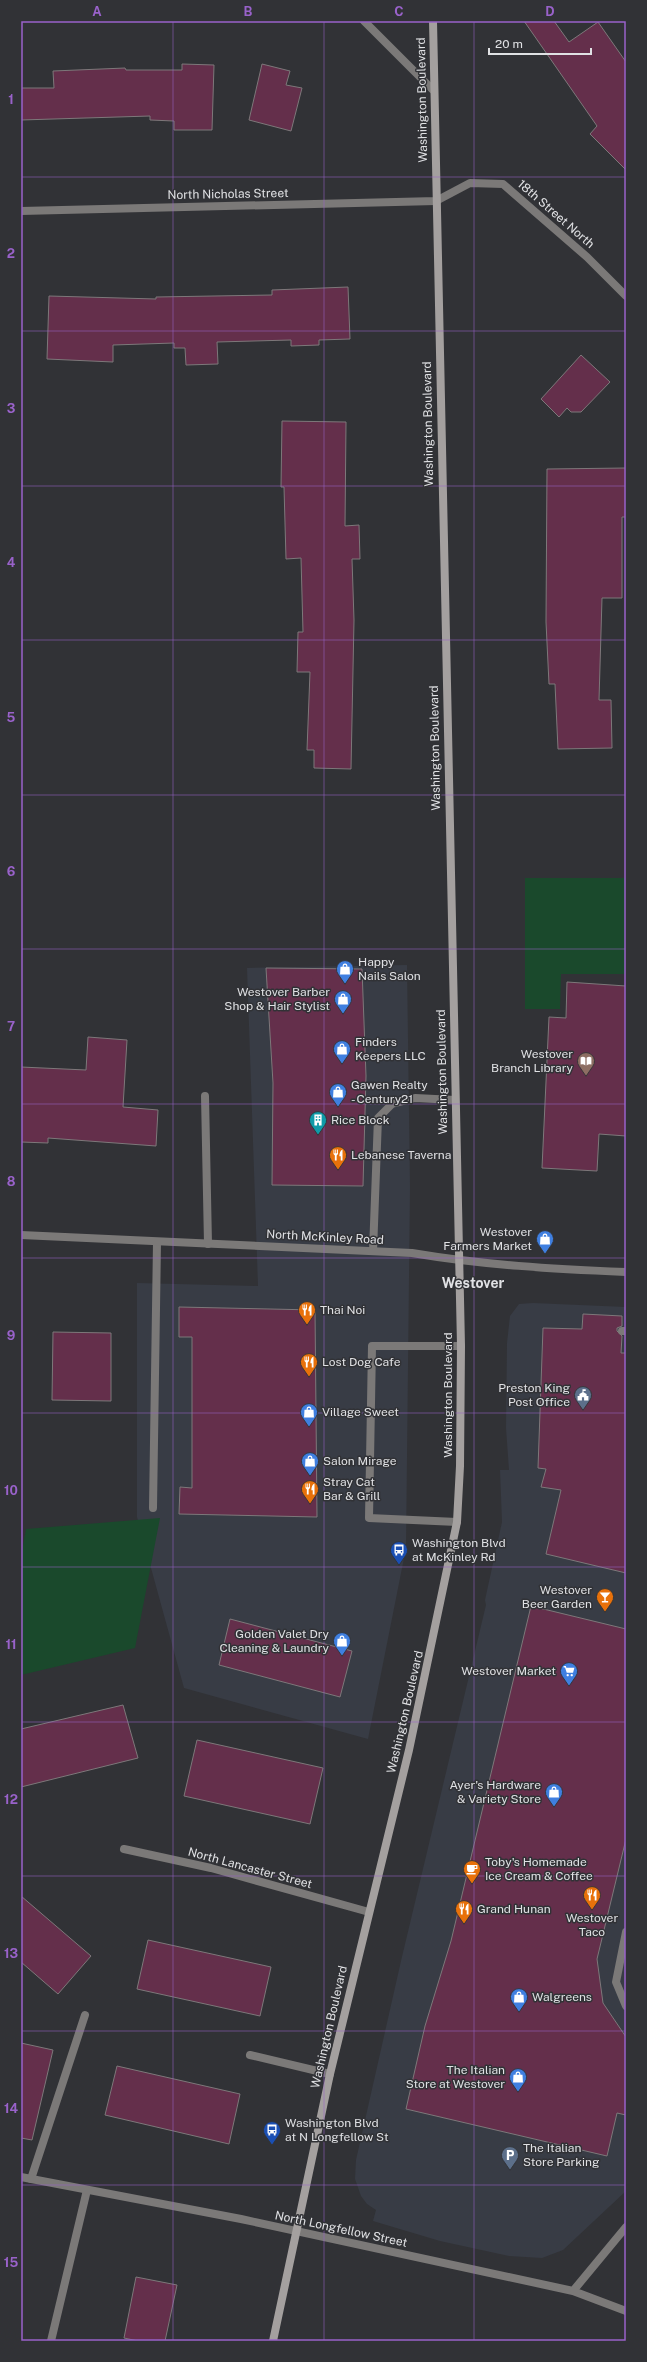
<svg xmlns="http://www.w3.org/2000/svg" width="647" height="2362" font-family="'Public Sans',sans-serif">
  <rect width="100%" height="100%" fill="#313236"/>
  <path fill="#383c45" d="M407 965 410 1187 406 1548 368 1739 184 1688 137 1517V1283L258 1286 247 968Z
    M533 1303 626 1307V2191L563 2250 542 2258 509 2256 440 2241 373 2221 376 2210 367 2204 361 2196 355 2179 356 2160 401 1961 486 1605 485 1600 502 1522 500 1470H509L506 1428 507 1343 510 1316 519 1304Z"/>
  <path fill="#1a492c" d="M525 878H626V974H561L560 1009H525Z
    M160 1518 135 1648 21 1675V1556L26 1529Z"/>
  <path fill="#642f4b" stroke="#7d787a" d="M524 21H554L569 42 598 22 626 62V170L590 134 597 126Z
    M182 64 214 65 212 130H174V121L150 120V116L21 120V88H54L53 71 125 68 126 70H182Z
    M262 64 290 71 286 85 302 88 291 131 249 120Z
    M348 287 350 339 319 340V345L291 346V340L217 342 218 364 186 365 185 348H174V343L113 345V362L47 359 49 296 156 299V297L272 295V290Z
    M581 355 610 382 581 412H571L567 408 559 417 541 399Z
    M282 421 346 422 345 526 359 525 360 559H352L354 620 351 769 314 768V750H307L310 672H297L298 632H303L301 558 286 559 284 487H281Z
    M626 468V517H622V598H602L599 700H611L612 748 558 749 555 684H549L546 622 547 469Z
    M266 968 362 969 366 1076 363 1186 272 1185 273 1083Z
    M567 982 626 986V1136L599 1134 597 1171 542 1168 549 1017 566 1018Z
    M88 1037 127 1040 123 1107 158 1110 156 1146 48 1138V1143L21 1142V1067L86 1070Z
    M179 1307 315 1310 317 1517 179 1514 180 1487 192 1488V1337H179Z
    M583 1314 622 1316V1326L617 1328V1331L622 1336 621 1353H626V1573L546 1554 561 1490 541 1487 546 1469 538 1468 543 1328 582 1329Z
    M53 1332 111 1333V1401L52 1400Z
    M531 1606 626 1629V1839L597 1959 603 2003 626 2037V2115L617 2113 607 2156 406 2109 425 2026 451 1941Z
    M230 1619 352 1651 340 1697 219 1665Z
    M123 1705 138 1758 21 1787V1729Z
    M197 1740 323 1768 310 1824 184 1796Z
    M21 1896 91 1956 58 1994 21 1962Z
    M148 1940 271 1967 260 2016 137 1989Z
    M21 2043 53 2050 32 2140 21 2138Z
    M117 2066 240 2094 229 2144 105 2115Z
    M136 2277 177 2285 165 2341H138L124 2338Z"/>
  <g fill="none" stroke-linecap="round" stroke-linejoin="round">
    <path stroke="#7b7978" stroke-width="8" d="M205 1096 208 1244
      M373 1251 378 1118 392 1104 415 1098 455 1100
      M622 1331H626
      M153 1508 157 1242
      M457 1522 369 1518 372 1346H461
      M626 1932 616 1982 626 2006
      M250 2055 330 2074
      M31 2179 85 2015
      M51 2341 87 2190"/>
    <path stroke="#7b7978" stroke-width="8" d="M364 21 433 90
      M21 211 436 201 470 183 503 184 587 257 626 296
      M21 1235 412 1253C483 1265 554 1269 626 1272
      M124 1849 211 1868 369 1912
      M21 2177 241 2219 573 2291 626 2227
      M573 2291 626 2311"/>
    <path stroke="#a4a09f" stroke-width="8" d="M273 2341 330 2074 409 1750 457 1522 460 1466 461 1346 433 21"/>
  </g>
  <path fill="none" stroke="#9962ca" stroke-width="1" stroke-opacity="0.55" d="M173 21V2341M324 21V2341M474 21V2341M21 177H626M21 331H626M21 486H626M21 640H626M21 795H626M21 949H626M21 1104H626M21 1258H626M21 1413H626M21 1567H626M21 1722H626M21 1876H626M21 2031H626M21 2185H626"/>
  <defs>
    <g id="shop-pin" transform="scale(0.9)"><path d="M0 17L-7.5 6A9.5 9.5 0 1 1 7.5 6Z" fill="#3f7fe0" stroke="#313236"/><path d="M-5-2.5h2.3a2.7 3.5 0 0 1 5.4 0H5L5.5 6h-11ZM-1.5-2.5h3a1.5 2.3 0 0 0-3 0Z" fill="#fff"/></g>
    <g id="library-pin" transform="scale(0.9)"><path d="M0 17L-7.5 6A9.5 9.5 0 1 1 7.5 6Z" fill="#8d6e63" stroke="#313236"/><path d="M-6-4Q-3-5.5-.7-3.5V5Q-3 3-6 4ZM6-4Q3-5.5 .7-3.5V5Q3 3 6 4Z" fill="#fff"/></g>
    <g id="building-pin" transform="scale(0.9)"><path d="M0 17L-7.5 6A9.5 9.5 0 1 1 7.5 6Z" fill="#0f9aa8" stroke="#313236"/><path d="M-4-6H4V6H1V3H-1V6H-4ZM-2.5-4.3h1.7v1.8h-1.7ZM.8-4.3h1.7v1.8H.8ZM-2.5-1h1.7V.8h-1.7ZM.8-1h1.7V.8H.8Z" fill="#fff"/></g>
    <g id="restaurant-pin" transform="scale(0.9)"><path d="M0 17L-7.5 6A9.5 9.5 0 1 1 7.5 6Z" fill="#e8710a" stroke="#313236"/><path d="M-5-6h1v4h1v-4h1v4h1v-4h1v5L-1.5 .5V6h-2V.5L-5-1ZM5-6V6H3V1.5H1.5Q1.5-4 5-6Z" fill="#fff"/></g>
    <g id="civic-pin" transform="scale(0.9)"><path d="M0 17L-7.5 6A9.5 9.5 0 1 1 7.5 6Z" fill="#5c6f8a" stroke="#313236"/><path d="M-.6-6.5H3V-4.5H.6V-3L4-1V1h2V6H-6V1h2V-1L-.6-3ZM-1.2 2.5V6h2.4V2.5Z" fill="#fff"/></g>
    <g id="bus-pin" transform="scale(0.9)"><path d="M0 17L-7.5 6A9.5 9.5 0 1 1 7.5 6Z" fill="#1a4fb4" stroke="#313236"/><path d="M-5-6H5V4H4V6H2V4H-2V6H-4V4H-5ZM-3.5-4V0h7V-4ZM-3.5 1.2v1.5H-2V1.2ZM2 1.2v1.5H3.5V1.2Z" fill="#fff"/></g>
    <g id="bar-pin" transform="scale(0.9)"><path d="M0 17L-7.5 6A9.5 9.5 0 1 1 7.5 6Z" fill="#e8710a" stroke="#313236"/><path d="M-6-5H6L.8 .8V4.5H3.5V6h-7V4.5H-.8V.8Z" fill="#fff"/></g>
    <g id="supermarket-pin" transform="scale(0.9)"><path d="M0 17L-7.5 6A9.5 9.5 0 1 1 7.5 6Z" fill="#3f7fe0" stroke="#313236"/><path d="M-6-5.5h2.5l.6 2H6L4.5 2H-2.5L-4.4-4H-6ZM-1.5 3.2a1.3 1.3 0 1 0 .1 0ZM3 3.2a1.3 1.3 0 1 0 .1 0Z" fill="#fff"/></g>
    <g id="cafe-pin" transform="scale(0.9)"><path d="M0 17L-7.5 6A9.5 9.5 0 1 1 7.5 6Z" fill="#e8710a" stroke="#313236"/><path d="M-5.5-4.5H6V0H3Q3 3.5 0 3.5H-2.5Q-5.5 3.5-5.5 0ZM3-3.2v2h1.7v-2ZM-6 4.5H4V6H-6Z" fill="#fff"/></g>
    <g id="parking-pin" transform="scale(0.9)"><path d="M0 17L-7.5 6A9.5 9.5 0 1 1 7.5 6Z" fill="#5c6f8a" stroke="#313236"/><path d="M-3.5-5.5H1a3.5 3.5 0 0 1 0 7H-1V5.5H-3.5ZM-1-3.4V-.6H.8a1.4 1.4 0 0 0 0-2.8Z" fill="#fff"/></g>
  </defs>
  <g fill-rule="evenodd">
    <use href="#shop-pin" x="345" y="969"/>
    <use href="#shop-pin" x="343" y="999"/>
    <use href="#shop-pin" x="342" y="1049"/>
    <use href="#library-pin" x="586" y="1061"/>
    <use href="#shop-pin" x="338" y="1092"/>
    <use href="#building-pin" x="318" y="1120"/>
    <use href="#restaurant-pin" x="338" y="1155"/>
    <use href="#shop-pin" x="545" y="1239"/>
    <use href="#restaurant-pin" x="307" y="1310"/>
    <use href="#restaurant-pin" x="309" y="1362"/>
    <use href="#civic-pin" x="583" y="1395"/>
    <use href="#shop-pin" x="309" y="1412"/>
    <use href="#shop-pin" x="310" y="1461"/>
    <use href="#restaurant-pin" x="310" y="1489"/>
    <use href="#bus-pin" x="399" y="1550"/>
    <use href="#bar-pin" x="605" y="1597"/>
    <use href="#shop-pin" x="342" y="1641"/>
    <use href="#supermarket-pin" x="569" y="1671"/>
    <use href="#shop-pin" x="554" y="1792"/>
    <use href="#cafe-pin" x="472" y="1869"/>
    <use href="#restaurant-pin" x="592" y="1895"/>
    <use href="#restaurant-pin" x="464" y="1909"/>
    <use href="#shop-pin" x="519" y="1997"/>
    <use href="#shop-pin" x="518" y="2077"/>
    <use href="#bus-pin" x="272" y="2130"/>
    <use href="#parking-pin" x="510" y="2155"/>
  </g>
  <g text-anchor="middle" dominant-baseline="central" stroke-width="3" stroke-linejoin="round" paint-order="stroke">
    <g font-size="12" fill="#e0e1e4" stroke="#313236">
      <text transform="translate(422 100) rotate(-91)">Washington Boulevard</text>
      <text transform="translate(228 194) rotate(-1)">North Nicholas Street</text>
      <text transform="translate(556 214) rotate(41)">18th Street North</text>
      <text transform="translate(428 424) rotate(-91)">Washington Boulevard</text>
      <text transform="translate(435 748) rotate(-91)">Washington Boulevard</text>
      <text transform="translate(442 1072) rotate(-91)">Washington Boulevard</text>
      <text transform="translate(325 1237) rotate(3)">North McKinley Road</text>
      <text transform="translate(448 1395) rotate(-90)">Washington Boulevard</text>
      <text transform="translate(405 1712) rotate(-77)">Washington Boulevard</text>
      <text transform="translate(250 1868) rotate(15)">North Lancaster Street</text>
      <text transform="translate(329 2027) rotate(-77)">Washington Boulevard</text>
      <text transform="translate(341 2229) rotate(12)">North Longfellow Street</text>
    </g>
    <g font-size="12" fill="#e0e1e4" stroke="#313236" text-anchor="start">
      <text x="358" y="962">Happy<tspan x="358" dy="14">Nails Salon</tspan></text>
      <text x="330" y="992" text-anchor="end">Westover Barber<tspan x="330" dy="14">Shop &amp; Hair Stylist</tspan></text>
      <text x="355" y="1042">Finders<tspan x="355" dy="14">Keepers LLC</tspan></text>
      <text x="573" y="1054" text-anchor="end">Westover<tspan x="573" dy="14">Branch Library</tspan></text>
      <text x="351" y="1085">Gawen Realty<tspan x="351" dy="14">- Century21</tspan></text>
      <text x="331" y="1120">Rice Block</text>
      <text x="351" y="1155">Lebanese Taverna</text>
      <text x="532" y="1232" text-anchor="end">Westover<tspan x="532" dy="14">Farmers Market</tspan></text>
      <text x="320" y="1310">Thai Noi</text>
      <text x="322" y="1362">Lost Dog Cafe</text>
      <text x="570" y="1388" text-anchor="end">Preston King<tspan x="570" dy="14">Post Office</tspan></text>
      <text x="322" y="1412">Village Sweet</text>
      <text x="323" y="1461">Salon Mirage</text>
      <text x="323" y="1482">Stray Cat<tspan x="323" dy="14">Bar &amp; Grill</tspan></text>
      <text x="412" y="1543">Washington Blvd<tspan x="412" dy="14">at McKinley Rd</tspan></text>
      <text x="592" y="1590" text-anchor="end">Westover<tspan x="592" dy="14">Beer Garden</tspan></text>
      <text x="329" y="1634" text-anchor="end">Golden Valet Dry<tspan x="329" dy="14">Cleaning &amp; Laundry</tspan></text>
      <text x="556" y="1671" text-anchor="end">Westover Market</text>
      <text x="541" y="1785" text-anchor="end">Ayer's Hardware<tspan x="541" dy="14">&amp; Variety Store</tspan></text>
      <text x="485" y="1862">Toby's Homemade<tspan x="485" dy="14">Ice Cream &amp; Coffee</tspan></text>
      <text x="477" y="1909">Grand Hunan</text>
      <text x="592" y="1918" text-anchor="middle">Westover<tspan x="592" dy="14">Taco</tspan></text>
      <text x="532" y="1997">Walgreens</text>
      <text x="505" y="2070" text-anchor="end">The Italian<tspan x="505" dy="14">Store at Westover</tspan></text>
      <text x="285" y="2123">Washington Blvd<tspan x="285" dy="14">at N Longfellow St</tspan></text>
      <text x="523" y="2148">The Italian<tspan x="523" dy="14">Store Parking</tspan></text>
    </g>
    <g font-size="14" font-weight="bold" fill="#e0e1e4" stroke="#313236">
      <text x="473" y="1283">Westover</text>
    </g>
  </g>
  <rect width="647" height="2362" fill="none" stroke="#313236" stroke-width="44"/>
  <path d="M489 48v6h102v-6" fill="none" stroke="#e0e1e4" stroke-width="2"/>
  <text x="495" y="48" font-size="12" fill="#e0e1e4" stroke="#313236" stroke-width="3" paint-order="stroke">20 m</text>
  <rect x="22" y="22" width="603" height="2318" fill="none" stroke="#9962ca" stroke-width="1.5"/>
  <g font-size="13" text-anchor="middle" font-weight="bold" fill="#9962ca">
    <text x="97" y="16">A</text>
    <text x="248" y="16">B</text>
    <text x="399" y="16">C</text>
    <text x="550" y="16">D</text>
    <text x="11" y="104">1</text>
    <text x="11" y="258">2</text>
    <text x="11" y="413">3</text>
    <text x="11" y="567">4</text>
    <text x="11" y="722">5</text>
    <text x="11" y="876">6</text>
    <text x="11" y="1031">7</text>
    <text x="11" y="1186">8</text>
    <text x="11" y="1340">9</text>
    <text x="11" y="1495">10</text>
    <text x="11" y="1649">11</text>
    <text x="11" y="1804">12</text>
    <text x="11" y="1958">13</text>
    <text x="11" y="2113">14</text>
    <text x="11" y="2267">15</text>
  </g>
</svg>
